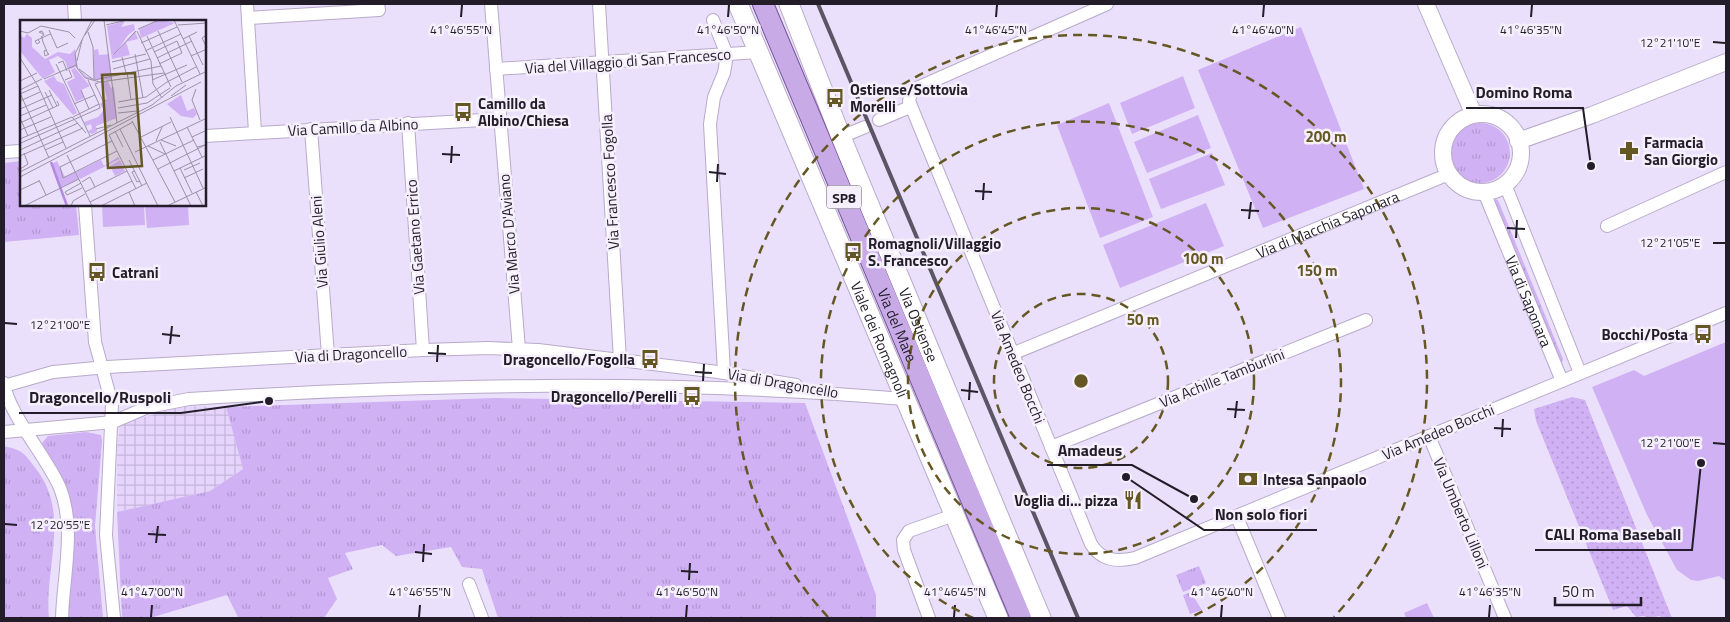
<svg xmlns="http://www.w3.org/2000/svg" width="1730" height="622" font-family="'Titillium Web',sans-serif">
  <defs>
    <pattern id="industrial-grid" width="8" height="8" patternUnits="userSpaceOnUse" patternTransform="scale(1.25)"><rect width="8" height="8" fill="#e6d4fd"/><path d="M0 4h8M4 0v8" fill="none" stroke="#c5b6d9"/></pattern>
    <pattern id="grass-tufts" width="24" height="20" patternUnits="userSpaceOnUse" patternTransform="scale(1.25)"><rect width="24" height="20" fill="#d0b1f4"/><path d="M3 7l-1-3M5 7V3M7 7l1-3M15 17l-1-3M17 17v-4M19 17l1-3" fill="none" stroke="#b298d1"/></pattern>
    <pattern id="park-dots" width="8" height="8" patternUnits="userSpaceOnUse" patternTransform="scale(1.25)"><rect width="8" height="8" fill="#d0b1f4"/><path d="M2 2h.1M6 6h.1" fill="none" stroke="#b298d1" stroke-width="1.8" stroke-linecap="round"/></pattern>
  </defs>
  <rect width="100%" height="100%" fill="#ebe0fb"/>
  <path fill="url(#industrial-grid)" d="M182 406 226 407 243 469 210 491 117 512V449L120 424Z"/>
  <path fill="url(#grass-tufts)" d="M1450 153a30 30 0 1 1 60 0a30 30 0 1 1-60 0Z
    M21 161V205H76L79 235 4 242V163Z
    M1495 199 1498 200 1563 359 1562 363H1560L1493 200Z
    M495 398 805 403 876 595V618H498L482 569 462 567 451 547 396 556 382 545 345 553 353 569 328 578 337 599 324 618 238 617 227 595 150 618H122L117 512 210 491 243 469 226 407Z
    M86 432 101 435 102 441 95 526 103 618H64L69 534 42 443 48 436Z
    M4 446C24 451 24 453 36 469 71 513 44 568 49 618H4Z
    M1199 566 1206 583 1183 592 1176 575Z
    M1194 591 1195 599 1202 610 1190 614 1183 595Z"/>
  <path fill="url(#park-dots)" d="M1572 397 1585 400 1672 618H1661L1660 616 1647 618 1644 616 1636 617 1627 606 1613 610 1536 421 1534 409Z"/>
  <path fill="#d0b1f4" d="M1301 27 1364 189 1263 228 1198 70Z
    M1183 76 1195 108 1132 134 1120 103Z
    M1109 103 1153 217 1100 238 1057 125Z
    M1198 115 1211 148 1147 173 1134 142Z
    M1212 153 1225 185 1161 209 1149 179Z
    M1206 203 1224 246 1120 288 1103 245Z
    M102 205H144L145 225 103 227Z
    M145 205H188L189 225 147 228Z
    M1726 342V581L1719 576 1698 581 1691 580 1677 570 1647 515 1592 387 1634 370 1644 376Z
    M1427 603 1434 618H1406L1404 613Z"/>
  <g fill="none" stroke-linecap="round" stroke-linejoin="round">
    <g stroke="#b8aaca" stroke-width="14">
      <g id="minor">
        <path d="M74 4 75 21"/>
        <path d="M247 4 255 132"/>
        <path d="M491 4 519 349"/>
        <path d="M599 4 620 360"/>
        <path d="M1107 4 917 88 911 93 909 101 1091 544C1101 561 1117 562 1135 558L1726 313"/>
        <path d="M248 18 379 10 378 4"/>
        <path d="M713 20 727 55 724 73 714 97 710 124 724 372"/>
        <path d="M496 69 759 52"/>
        <path d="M879 120 910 107"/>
        <path d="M408 123 423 350"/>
        <path d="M311 129 328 355"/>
        <path d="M205 136 500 119"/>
        <path d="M841 137 865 127"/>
        <path d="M4 152 21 151"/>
        <path d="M1505 184 1580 373"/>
        <path id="s1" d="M1484 192 1562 381"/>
        <path d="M85 205 95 342 112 404 106 535 114 618"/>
        <path d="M1607 226 1726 172"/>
        <path id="s2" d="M1012 354 1449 174"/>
        <path d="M4 383C8 414 47 457 60 488 76 528 63 577 62 618"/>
        <path d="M4 386 53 372 107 367 423 350 488 348 538 350 718 372 796 385"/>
        <path d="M4 432 113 422 148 407 189 399C427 384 667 379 904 399"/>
        <path d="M1429 436 1505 618"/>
        <path d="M1051 447 1366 320"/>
        <path d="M1237 517 1279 618"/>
        <path d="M469 584 482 618"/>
        <path d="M929 618 904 550 903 540 909 531 954 515"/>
      </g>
    </g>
    <g stroke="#b8aaca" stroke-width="18">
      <path id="tertiary" d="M1426 4 1474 115
        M1443 153a39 39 0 1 1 78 0a39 39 0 1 1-78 0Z
        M1518 141 1592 115 1726 62"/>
    </g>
    <g stroke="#b8aaca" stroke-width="21">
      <g id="secondary">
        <path id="s3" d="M738 4 998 618"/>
        <path id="s4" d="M789 4 841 137 1041 618"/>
      </g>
    </g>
    <g stroke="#76549a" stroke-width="22">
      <g id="primary">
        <path id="s5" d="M763 4 1021 618"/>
      </g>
    </g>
    <use href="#minor" stroke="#fff" stroke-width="12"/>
    <use href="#tertiary" stroke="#fff" stroke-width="16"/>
    <use href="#secondary" stroke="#fff" stroke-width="19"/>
    <use href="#primary" stroke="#c8aae7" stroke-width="20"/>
    <path stroke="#5c5565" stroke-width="4" d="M818 4 1078 618"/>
  </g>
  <path fill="none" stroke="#221d29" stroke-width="2" d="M461 17 462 5M728 17 729 5M996 17 997 5M1263 17 1264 5M1531 17 1532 5M1713 42 1725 43M442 154 460 155M451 163 452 146M709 172 726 174M717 182 718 164M975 191 992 192M983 200 984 183M1241 210 1259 211M1249 219 1251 202M1507 228 1525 229M1516 238 1517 220M1713 243H1725M5 323 17 324M162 334 180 336M170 344 172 326M428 353 446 354M437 362 438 345M695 372 712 373M703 381 704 364M961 390 978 392M969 400 970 382M1227 409 1245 410M1235 418 1237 401M1494 428 1511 429M1502 437 1503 419M1713 443 1725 444M5 524 17 525M148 534 166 535M156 543 158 526M415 552 432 554M423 562 424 544M681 571 698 572M689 580 690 563M151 617 152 605M419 617 420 605M686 617 687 605M954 617 955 605M1221 617 1222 605M1489 617 1490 605"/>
  <g fill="none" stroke="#645724" stroke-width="2.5" stroke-dasharray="9 6">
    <circle cx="1081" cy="381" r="87"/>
    <circle cx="1081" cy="381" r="173"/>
    <path d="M973 618A260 260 0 1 1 1189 618"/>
    <path d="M828 617A346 346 0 1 1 1334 617"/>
  </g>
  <defs>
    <g id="bus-bare" transform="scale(1.5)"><path d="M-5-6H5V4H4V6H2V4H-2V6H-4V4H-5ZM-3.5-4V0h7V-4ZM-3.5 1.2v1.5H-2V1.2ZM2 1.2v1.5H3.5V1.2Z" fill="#645724" stroke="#f6f0fd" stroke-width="2.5" paint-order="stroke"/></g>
    <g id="pharmacy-bare" transform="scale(1.5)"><path d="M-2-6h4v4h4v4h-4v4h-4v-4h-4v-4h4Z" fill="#645724" stroke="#f6f0fd" stroke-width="2.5" paint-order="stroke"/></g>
    <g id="bank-bare" transform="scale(1.5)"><path d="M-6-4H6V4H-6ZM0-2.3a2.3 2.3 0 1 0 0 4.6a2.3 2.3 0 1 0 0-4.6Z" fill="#645724" stroke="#f6f0fd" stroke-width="2.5" paint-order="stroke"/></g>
    <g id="restaurant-bare" transform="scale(1.5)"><path d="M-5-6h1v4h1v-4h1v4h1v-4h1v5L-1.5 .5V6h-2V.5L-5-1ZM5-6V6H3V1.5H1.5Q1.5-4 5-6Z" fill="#645724" stroke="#f6f0fd" stroke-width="2.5" paint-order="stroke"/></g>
  </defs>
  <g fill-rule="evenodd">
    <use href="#bus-bare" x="835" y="98"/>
    <use href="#bus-bare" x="463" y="112"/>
    <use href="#pharmacy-bare" x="1629" y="151"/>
    <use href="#bus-bare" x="853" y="252"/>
    <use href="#bus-bare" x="97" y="272"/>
    <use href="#bus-bare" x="1703" y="334"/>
    <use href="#bus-bare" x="650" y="359"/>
    <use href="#bus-bare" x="692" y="396"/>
    <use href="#bank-bare" x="1248" y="479"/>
    <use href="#restaurant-bare" x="1133" y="500"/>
  </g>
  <g text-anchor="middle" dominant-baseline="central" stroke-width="5" stroke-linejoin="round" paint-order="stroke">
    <rect fill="#f6f0fd" stroke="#625c69" stroke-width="1" x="826.5" y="185.5" width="35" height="23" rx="4"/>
    <g font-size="14" font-weight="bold" fill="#221d29">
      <text x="844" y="197">SP8</text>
    </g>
    <g font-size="15" fill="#221d29" stroke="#f6f0fd">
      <text transform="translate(628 61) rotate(-4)">Via del Villaggio di San Francesco</text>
      <text transform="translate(353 127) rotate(-3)">Via Camillo da Albino</text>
      <text transform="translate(610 182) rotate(-93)">Via Francesco Fogolla</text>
      <text stroke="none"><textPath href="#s2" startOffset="341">Via di Macchia Saponara</textPath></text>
      <text transform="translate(509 234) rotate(-95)">Via Marco D'Aviano</text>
      <text transform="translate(415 237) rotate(-94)">Via Gaetano Errico</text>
      <text transform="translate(319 242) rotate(-94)">Via Giulio Aleni</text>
      <text stroke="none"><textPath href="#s1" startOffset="118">Via di Saponara</textPath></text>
      <text stroke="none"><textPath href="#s5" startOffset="348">Via del Mare</textPath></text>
      <text stroke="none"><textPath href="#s4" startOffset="346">Via Ostiense</textPath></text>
      <text stroke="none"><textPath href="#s3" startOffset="364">Viale dei Romagnoli</textPath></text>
      <text transform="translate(351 354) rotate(-3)">Via di Dragoncello</text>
      <text transform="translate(1018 367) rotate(68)">Via Amedeo Bocchi</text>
      <text transform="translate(1222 378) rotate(-22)">Via Achille Tamburlini</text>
      <text transform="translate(783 383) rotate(10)">Via di Dragoncello</text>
      <text transform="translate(1438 432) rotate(-23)">Via Amedeo Bocchi</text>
      <text transform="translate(1461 513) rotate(67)">Via Umberto Lilloni</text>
    </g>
    <g font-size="15" font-weight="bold" fill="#221d29" stroke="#f6f0fd" text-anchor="start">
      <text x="850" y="89">Ostiense/Sottovia<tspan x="850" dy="17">Morelli</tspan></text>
      <text x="478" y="103">Camillo da<tspan x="478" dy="17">Albino/Chiesa</tspan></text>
      <text x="1644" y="142">Farmacia<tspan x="1644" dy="17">San Giorgio</tspan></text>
      <text x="868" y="243">Romagnoli/Villaggio<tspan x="868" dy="17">S. Francesco</tspan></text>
      <text x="112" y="272">Catrani</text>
      <text x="1688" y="334" text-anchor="end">Bocchi/Posta</text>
      <text x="635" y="359" text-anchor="end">Dragoncello/Fogolla</text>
      <text x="677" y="396" text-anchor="end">Dragoncello/Perelli</text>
      <text x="1263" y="479">Intesa Sanpaolo</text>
      <text x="1118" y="500" text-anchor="end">Voglia di… pizza</text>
    </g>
  </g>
  <g transform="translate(20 20)">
    <rect width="186" height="186" fill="#ebe0fb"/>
    <path d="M140 0 155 3 121 18 119 9ZM105 1 101 7 114 4 115 10 108 15 95 34 115 11 118 19 106 22 110 35 92 39 87 6ZM7 14 12 18V27L25 39 38 32 50 34 55 29 58 48 66 56 74 59V30L78 29 79 35 89 34 92 60 67 59 56 47 48 50 45 41 38 36 29 40 35 52 23 59 0 31V15L4 18ZM55 48 70 66 61 70 64 78 56 82 47 62 55 58 51 50ZM34 56 37 61 44 64 57 93 53 95 24 61ZM88 61 91 68 94 67 97 98 76 106 77 112 71 114 68 111 72 109 71 104 66 106 64 102 78 97 84 90 80 84 87 79 83 63H72ZM161 75 167 91 174 88 177 94 173 98 161 96 147 84Z" fill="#d0b1f4"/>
    <path d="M98 137 100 139 60 159 56 152 81 140 84 146ZM37 141 45 157 55 152 59 159 40 168 32 144Z" fill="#d0b1f4"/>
    <path d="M100 140 105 151 95 156 90 146Z" fill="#d0b1f4"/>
    <path fill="none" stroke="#b38ae0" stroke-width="2.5" d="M31 142 47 186"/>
    <path fill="none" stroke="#9b92a7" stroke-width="1" d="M72 0 55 34 57 48 65 58 80 62 144 53M84 0 97 103M154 0 180 54M86 5 107 0M158 5 187 3M118 9 139 0M29 10 37 28 48 23M0 11 8 13 21 6 49 12 55 18M117 11 131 41 133 64 142 78M138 11 162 62M68 12 73 27 74 59M23 14 19 12 22 11 24 15 21 17 22 18 23 22 28 34H29L25 36 24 31 27 30M65 15 75 0M187 15 182 18 187 28M127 16 151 67M169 16 183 45M163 19 177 12M18 20 20 22 17 24 15 21 28 15 31 14M121 23 157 7M125 31 161 14M134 32 157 21 162 33 139 44M94 34 116 11M115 34 123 78M171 36 187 29M102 37 106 53M0 38 18 66 46 128M137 38 172 21M57 41 62 20M92 42 126 34M38 43 43 41 47 51M36 44 70 116M59 49 74 60 141 46M93 49 130 39M107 52 111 80M24 59 56 45M45 60 52 57 49 50M68 60 79 84M132 60 167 45M0 61 17 53M78 63 75 64 79 72 83 81 86 80M176 69 172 80 180 100M0 70 22 59M29 70 37 86M61 70 69 89M25 72 33 88M0 73 29 138M0 74 18 66M151 76 166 65M0 81 20 72M98 82 126 77 147 62 176 47M54 84 75 75M98 88 127 83 150 68M0 89 32 75M98 93 117 91M0 96 26 85M53 97 79 84M150 97 183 168M0 98 8 116M112 101 155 182M113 102 89 115 116 169M0 103 39 85 37 81M167 107 182 137M76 109 91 105M100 109 138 186M0 110 31 97M95 111 103 127M121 117 151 102M172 117 187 110M0 119 52 97 66 113M141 120 156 126M136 121 142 107M140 122 171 186M1 123 80 88 79 84M128 126 145 134M0 130 58 103M25 130 43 122M115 132 187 98M47 135 72 186M0 136 63 108M109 140 122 166M133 140 174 120M40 147 43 158 97 131M40 147 92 121M160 148 172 173M0 149 8 144 4 133M138 149 185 125 177 127M164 150 180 143M115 151 112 152 117 162 120 161M154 151 187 135M0 152 132 85 156 66 187 51M0 157 181 62M164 158 183 149M19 160 26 175M62 162 70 157 75 167M61 163 45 172 47 175 62 168M0 170 19 161M65 172 107 151M109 172 115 186M176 172 183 186M70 182 112 161M4 186 59 159M51 186 53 181 65 174M81 186 127 163M147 186 187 167"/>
    <path fill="#645724" fill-opacity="0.15" stroke="#645724" stroke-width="2.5" d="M115 53 122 146 88 148 82 55Z"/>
    <rect width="186" height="186" fill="none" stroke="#221d29" stroke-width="2.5"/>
  </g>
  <g font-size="12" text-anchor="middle" fill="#221d29" stroke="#f6f0fd" stroke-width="5" stroke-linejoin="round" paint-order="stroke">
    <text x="461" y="34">41°46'55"N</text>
    <text x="728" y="34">41°46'50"N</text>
    <text x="996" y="34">41°46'45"N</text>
    <text x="1263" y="34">41°46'40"N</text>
    <text x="1531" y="34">41°46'35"N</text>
    <text x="1670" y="47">12°21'10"E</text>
    <text x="1670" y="247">12°21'05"E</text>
    <text x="60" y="329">12°21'00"E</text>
    <text x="1670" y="447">12°21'00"E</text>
    <text x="60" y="529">12°20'55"E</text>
    <text x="152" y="596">41°47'00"N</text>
    <text x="420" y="596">41°46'55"N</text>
    <text x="687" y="596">41°46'50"N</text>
    <text x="955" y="596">41°46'45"N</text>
    <text x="1222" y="596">41°46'40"N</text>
    <text x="1490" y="596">41°46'35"N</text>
  </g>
  <circle cx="1081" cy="381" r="8" fill="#645724" stroke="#f6f0fd" stroke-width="2.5"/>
  <g font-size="15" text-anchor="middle" font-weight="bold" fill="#645724" stroke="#f6f0fd" stroke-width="5" stroke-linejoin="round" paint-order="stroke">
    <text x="1326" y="142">200 m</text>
    <text x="1203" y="264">100 m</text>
    <text x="1317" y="276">150 m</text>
    <text x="1143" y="325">50 m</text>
  </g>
  <path fill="none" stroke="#221d29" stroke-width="2" d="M1591 166L1583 108H1466M269 401L181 413H19M1194 499L1132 465H1047M1126 477L1204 530H1317M1701 463L1692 550H1535"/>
  <g fill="#221d29" stroke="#f6f0fd" stroke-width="2">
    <circle cx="1591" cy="166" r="5"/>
    <circle cx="269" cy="401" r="5"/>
    <circle cx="1194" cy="499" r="5"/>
    <circle cx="1126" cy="477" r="5"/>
    <circle cx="1701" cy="463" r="5"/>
  </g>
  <g font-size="16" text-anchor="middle" font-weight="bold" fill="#221d29" stroke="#f6f0fd" stroke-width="5" stroke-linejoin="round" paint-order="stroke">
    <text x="1524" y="98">Domino Roma</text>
    <text x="100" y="403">Dragoncello/Ruspoli</text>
    <text x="1090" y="456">Amadeus</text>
    <text x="1261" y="520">Non solo fiori</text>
    <text x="1613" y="540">CALI Roma Baseball</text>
  </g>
  <rect width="1730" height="622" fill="none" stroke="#221d29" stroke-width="10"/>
  <path d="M1555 597v8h86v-8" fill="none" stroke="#221d29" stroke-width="2.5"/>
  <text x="1562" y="597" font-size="15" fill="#221d29" stroke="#f6f0fd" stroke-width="4" paint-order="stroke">50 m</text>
</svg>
